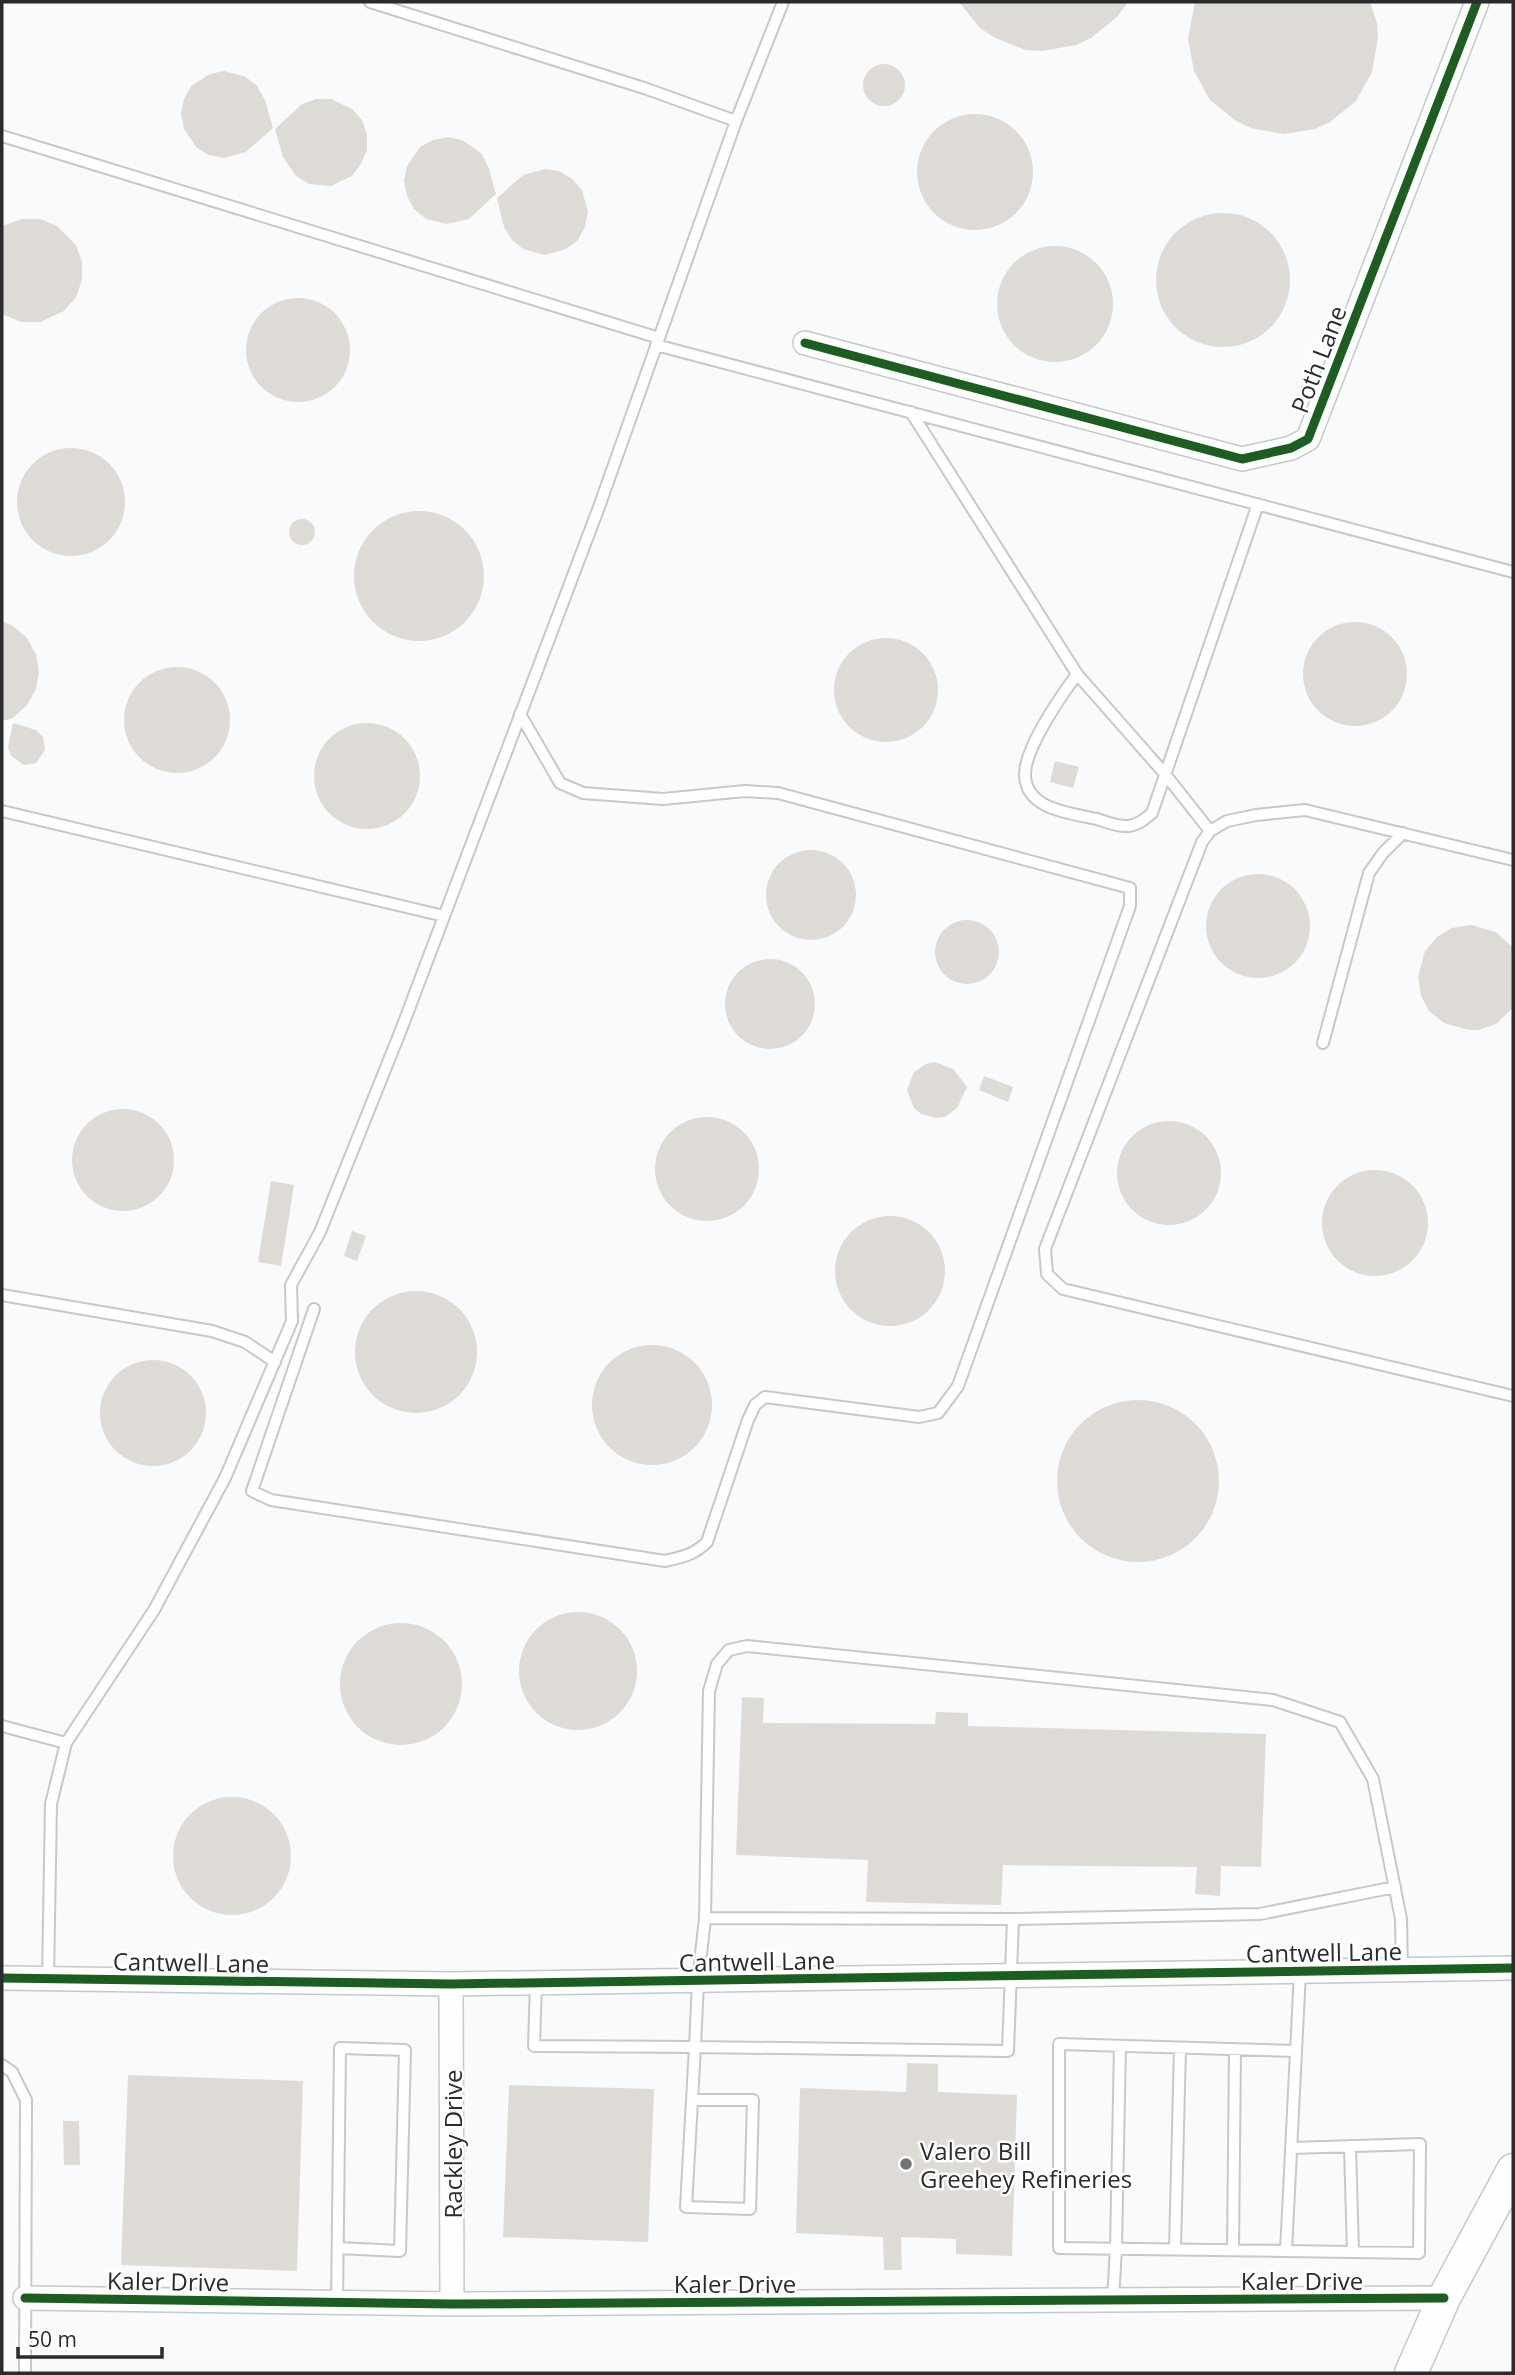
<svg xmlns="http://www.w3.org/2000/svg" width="1515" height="2375" font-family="'Open Sans',sans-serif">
  <rect width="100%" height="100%" fill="#f9fafb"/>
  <path fill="#dedbd6" d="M959 2H1128L1117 17 1091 38 1076 45 1043 51 1026 50 995 38 980 28Z
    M1195 2H1370L1377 23 1378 38 1372 72 1356 101 1330 122 1315 129 1283 134 1251 128 1236 121 1210 100 1194 71 1188 39Z
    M863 85a21 21 0 1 1 42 0a21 21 0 1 1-42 0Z
    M224 71 246 77 257 86 265 100 273 128 246 152 224 158 209 155 197 148 184 129 181 114 184 99 191 86 210 74Z
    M316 99H331L352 109 362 120 367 135V150L361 164 352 176 331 186 309 184 296 176 283 157 275 129 302 104Z
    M917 172a58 58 0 1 1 116 0a58 58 0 1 1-116 0Z
    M448 137 462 140 481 153 488 166 496 194 469 219 447 224 426 219 414 209 407 196 404 181 407 166 420 147 433 140Z
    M545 169 559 171 572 179 582 190 588 212 585 227 578 240 566 249 545 255 523 249 512 240 504 227 497 198 523 175Z
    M1156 280a67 67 0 1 1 134 0a67 67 0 1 1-134 0Z
    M22 219H40L57 226 76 245 82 262V280L76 297 64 311 40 322H21L2 314V226Z
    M997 304a58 58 0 1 1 116 0a58 58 0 1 1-116 0Z
    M246 350a52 52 0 1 1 104 0a52 52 0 1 1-104 0Z
    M17 502a54 54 0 1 1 108 0a54 54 0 1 1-108 0Z
    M354 576a65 65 0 1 1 130 0a65 65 0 1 1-130 0Z
    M289 532a13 13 0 1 1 26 0a13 13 0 1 1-26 0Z
    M2 621 13 626 27 638 36 654 39 672 36 689 27 705 13 718 2 721Z
    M1303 674a52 52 0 1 1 104 0a52 52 0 1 1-104 0Z
    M834 690a52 52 0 1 1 104 0a52 52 0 1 1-104 0Z
    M124 720a53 53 0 1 1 106 0a53 53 0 1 1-106 0Z
    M314 776a53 53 0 1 1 106 0a53 53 0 1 1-106 0Z
    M13 723 36 730 43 737 45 750 36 763 24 765 11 756 8 747Z
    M1055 761 1079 767 1073 788 1050 782Z
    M766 895a45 45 0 1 1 90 0a45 45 0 1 1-90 0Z
    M1206 926a52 52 0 1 1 104 0a52 52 0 1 1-104 0Z
    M935 952a32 32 0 1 1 64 0a32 32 0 1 1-64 0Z
    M1471 925 1496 932 1513 948V1008L1496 1024 1479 1030H1469L1444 1023 1429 1011 1421 996 1418 977 1425 951 1437 937 1452 928Z
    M725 1004a45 45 0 1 1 90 0a45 45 0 1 1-90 0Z
    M935 1062 953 1069 967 1087 957 1108 945 1117 936 1118 921 1114 914 1108 907 1090 914 1072 926 1064Z
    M984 1076 1013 1087 1008 1102 979 1090Z
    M72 1160a51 51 0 1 1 102 0a51 51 0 1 1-102 0Z
    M655 1169a52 52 0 1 1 104 0a52 52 0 1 1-104 0Z
    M1117 1173a52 52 0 1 1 104 0a52 52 0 1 1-104 0Z
    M1322 1223a53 53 0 1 1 106 0a53 53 0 1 1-106 0Z
    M271 1181 294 1185 281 1266 258 1262Z
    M835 1271a55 55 0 1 1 110 0a55 55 0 1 1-110 0Z
    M352 1231 366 1236 357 1261 344 1256Z
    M355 1352a61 61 0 1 1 122 0a61 61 0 1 1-122 0Z
    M592 1405a60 60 0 1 1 120 0a60 60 0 1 1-120 0Z
    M100 1413a53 53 0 1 1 106 0a53 53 0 1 1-106 0Z
    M1057 1481a81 81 0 1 1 162 0a81 81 0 1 1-162 0Z
    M519 1671a59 59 0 1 1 118 0a59 59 0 1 1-118 0Z
    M340 1684a61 61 0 1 1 122 0a61 61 0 1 1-122 0Z
    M742 1697 764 1698 763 1723 935 1724 936 1712 968 1713V1726L1266 1734 1261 1867 1221 1866 1220 1896 1195 1894 1197 1867 1003 1865 1001 1905 866 1902 868 1860 736 1855Z
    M173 1856a59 59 0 1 1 118 0a59 59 0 1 1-118 0Z
    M907 2063 938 2064V2092L1017 2095 1012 2256 956 2254V2239L901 2237 902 2270H884L883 2237 796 2233 800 2088 906 2092Z
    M128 2075 303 2081 297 2271 121 2265Z
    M509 2085 654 2089 648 2242 503 2237Z
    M63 2121H79L80 2165H64Z"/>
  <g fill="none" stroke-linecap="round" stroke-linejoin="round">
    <g stroke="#c7c8c9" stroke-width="14">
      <path id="lane" d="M370 2 644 88 736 121
        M2 136 659 338
        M656 345 1513 572
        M911 412 1077 674C1061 696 1025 748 1025 774 1025 810 1071 813 1097 819 1106 822 1119 827 1128 826 1138 825 1145 819 1152 813L1258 504
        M1077 674 1165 774 1210 831
        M2 811 444 916
        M1513 860 1305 810 1256 815 1227 821 1210 831 1202 842 1045 1249 1047 1274 1063 1289 1513 1396
        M1323 1043 1369 873 1383 853 1403 833
        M2 1295 212 1331 245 1342 275 1362
        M314 1309 252 1491 271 1500 665 1561C682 1557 694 1555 707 1542L748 1420 755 1405 765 1397 919 1417 938 1413 958 1386 1130 906V888L778 793 745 791 663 799 583 793 560 783 520 714
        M2 1726 66 1743
        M705 1918 709 1691 717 1664 729 1650 747 1646 1273 1700 1340 1722 1373 1779 1401 1919 1402 1970
        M705 1918 1013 1919 1008 2051 695 2047 698 1981Z
        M1013 1919 1260 1914 1395 1887
        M48 1979 51 1804 66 1743 154 1610 225 1478 292 1321 291 1285 320 1232 401 1030 599 507 736 121 783 2
        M536 1983 534 2046 695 2047 686 2207 750 2209 753 2100H692
        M1296 2051 1059 2044V2248L1286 2251 1300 1972
        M2 2065 12 2072 26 2100 25 2373
        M1350 2146 1353 2252
        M1175 2249 1180 2048
        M1233 2250 1235 2049
        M1286 2251 1419 2253 1420 2144 1291 2148
        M1113 2300 1116 2248 1120 2046
        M337 2303 340 2048 405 2050 400 2251 338 2248"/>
    </g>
    <g stroke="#c7c8c9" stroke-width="26">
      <path id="street" d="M805 343 1242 459 1291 448 1308 439 1477 2
        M2 1978 451 1984 1513 1968
        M451 1984 452 2304
        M25 2298 452 2304 1444 2298"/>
    </g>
    <g stroke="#c7c8c9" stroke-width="35">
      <path id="secondary" d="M1411 2373 1444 2298 1513 2170"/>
    </g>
    <use href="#lane" stroke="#fefefe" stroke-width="10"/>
    <use href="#street" stroke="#fefefe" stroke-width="23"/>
    <use href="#secondary" stroke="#fefefe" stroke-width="32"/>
    <g stroke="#fff" stroke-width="13">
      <path id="cycleway" d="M805 343 1242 459 1291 448 1308 439 1477 2
        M2 1978 451 1984 1513 1968
        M25 2298 452 2304 1444 2298"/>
    </g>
    <use href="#cycleway" stroke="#1b5e20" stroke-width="9"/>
  </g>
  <circle fill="#727374" stroke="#fff" stroke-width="2.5" cx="906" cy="2164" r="7"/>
  <g text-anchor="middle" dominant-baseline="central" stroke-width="5" stroke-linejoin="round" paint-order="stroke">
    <g font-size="24" fill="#2a2b2c" stroke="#fff">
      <text transform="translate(1318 359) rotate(-69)">Poth Lane</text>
      <text transform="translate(1324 1952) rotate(-1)">Cantwell Lane</text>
      <text transform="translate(757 1961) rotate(-1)">Cantwell Lane</text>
      <text transform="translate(191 1962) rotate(1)">Cantwell Lane</text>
      <text transform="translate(452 2144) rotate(-90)">Rackley Drive</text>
      <text x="1302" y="2280">Kaler Drive</text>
      <text transform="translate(168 2281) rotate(1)">Kaler Drive</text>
      <text x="735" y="2283">Kaler Drive</text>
    </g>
    <g font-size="24" fill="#2a2b2c" stroke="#fff" text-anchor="start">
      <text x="920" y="2150">Valero Bill<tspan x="920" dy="28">Greehey Refineries</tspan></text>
    </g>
  </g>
  <rect width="1515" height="2375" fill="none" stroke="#2a2b2c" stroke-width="7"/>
  <path d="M18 2347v10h144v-10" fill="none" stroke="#2a2b2c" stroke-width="3.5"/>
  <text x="28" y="2347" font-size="21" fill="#2a2b2c" stroke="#ffffff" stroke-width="5" paint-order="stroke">50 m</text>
</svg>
